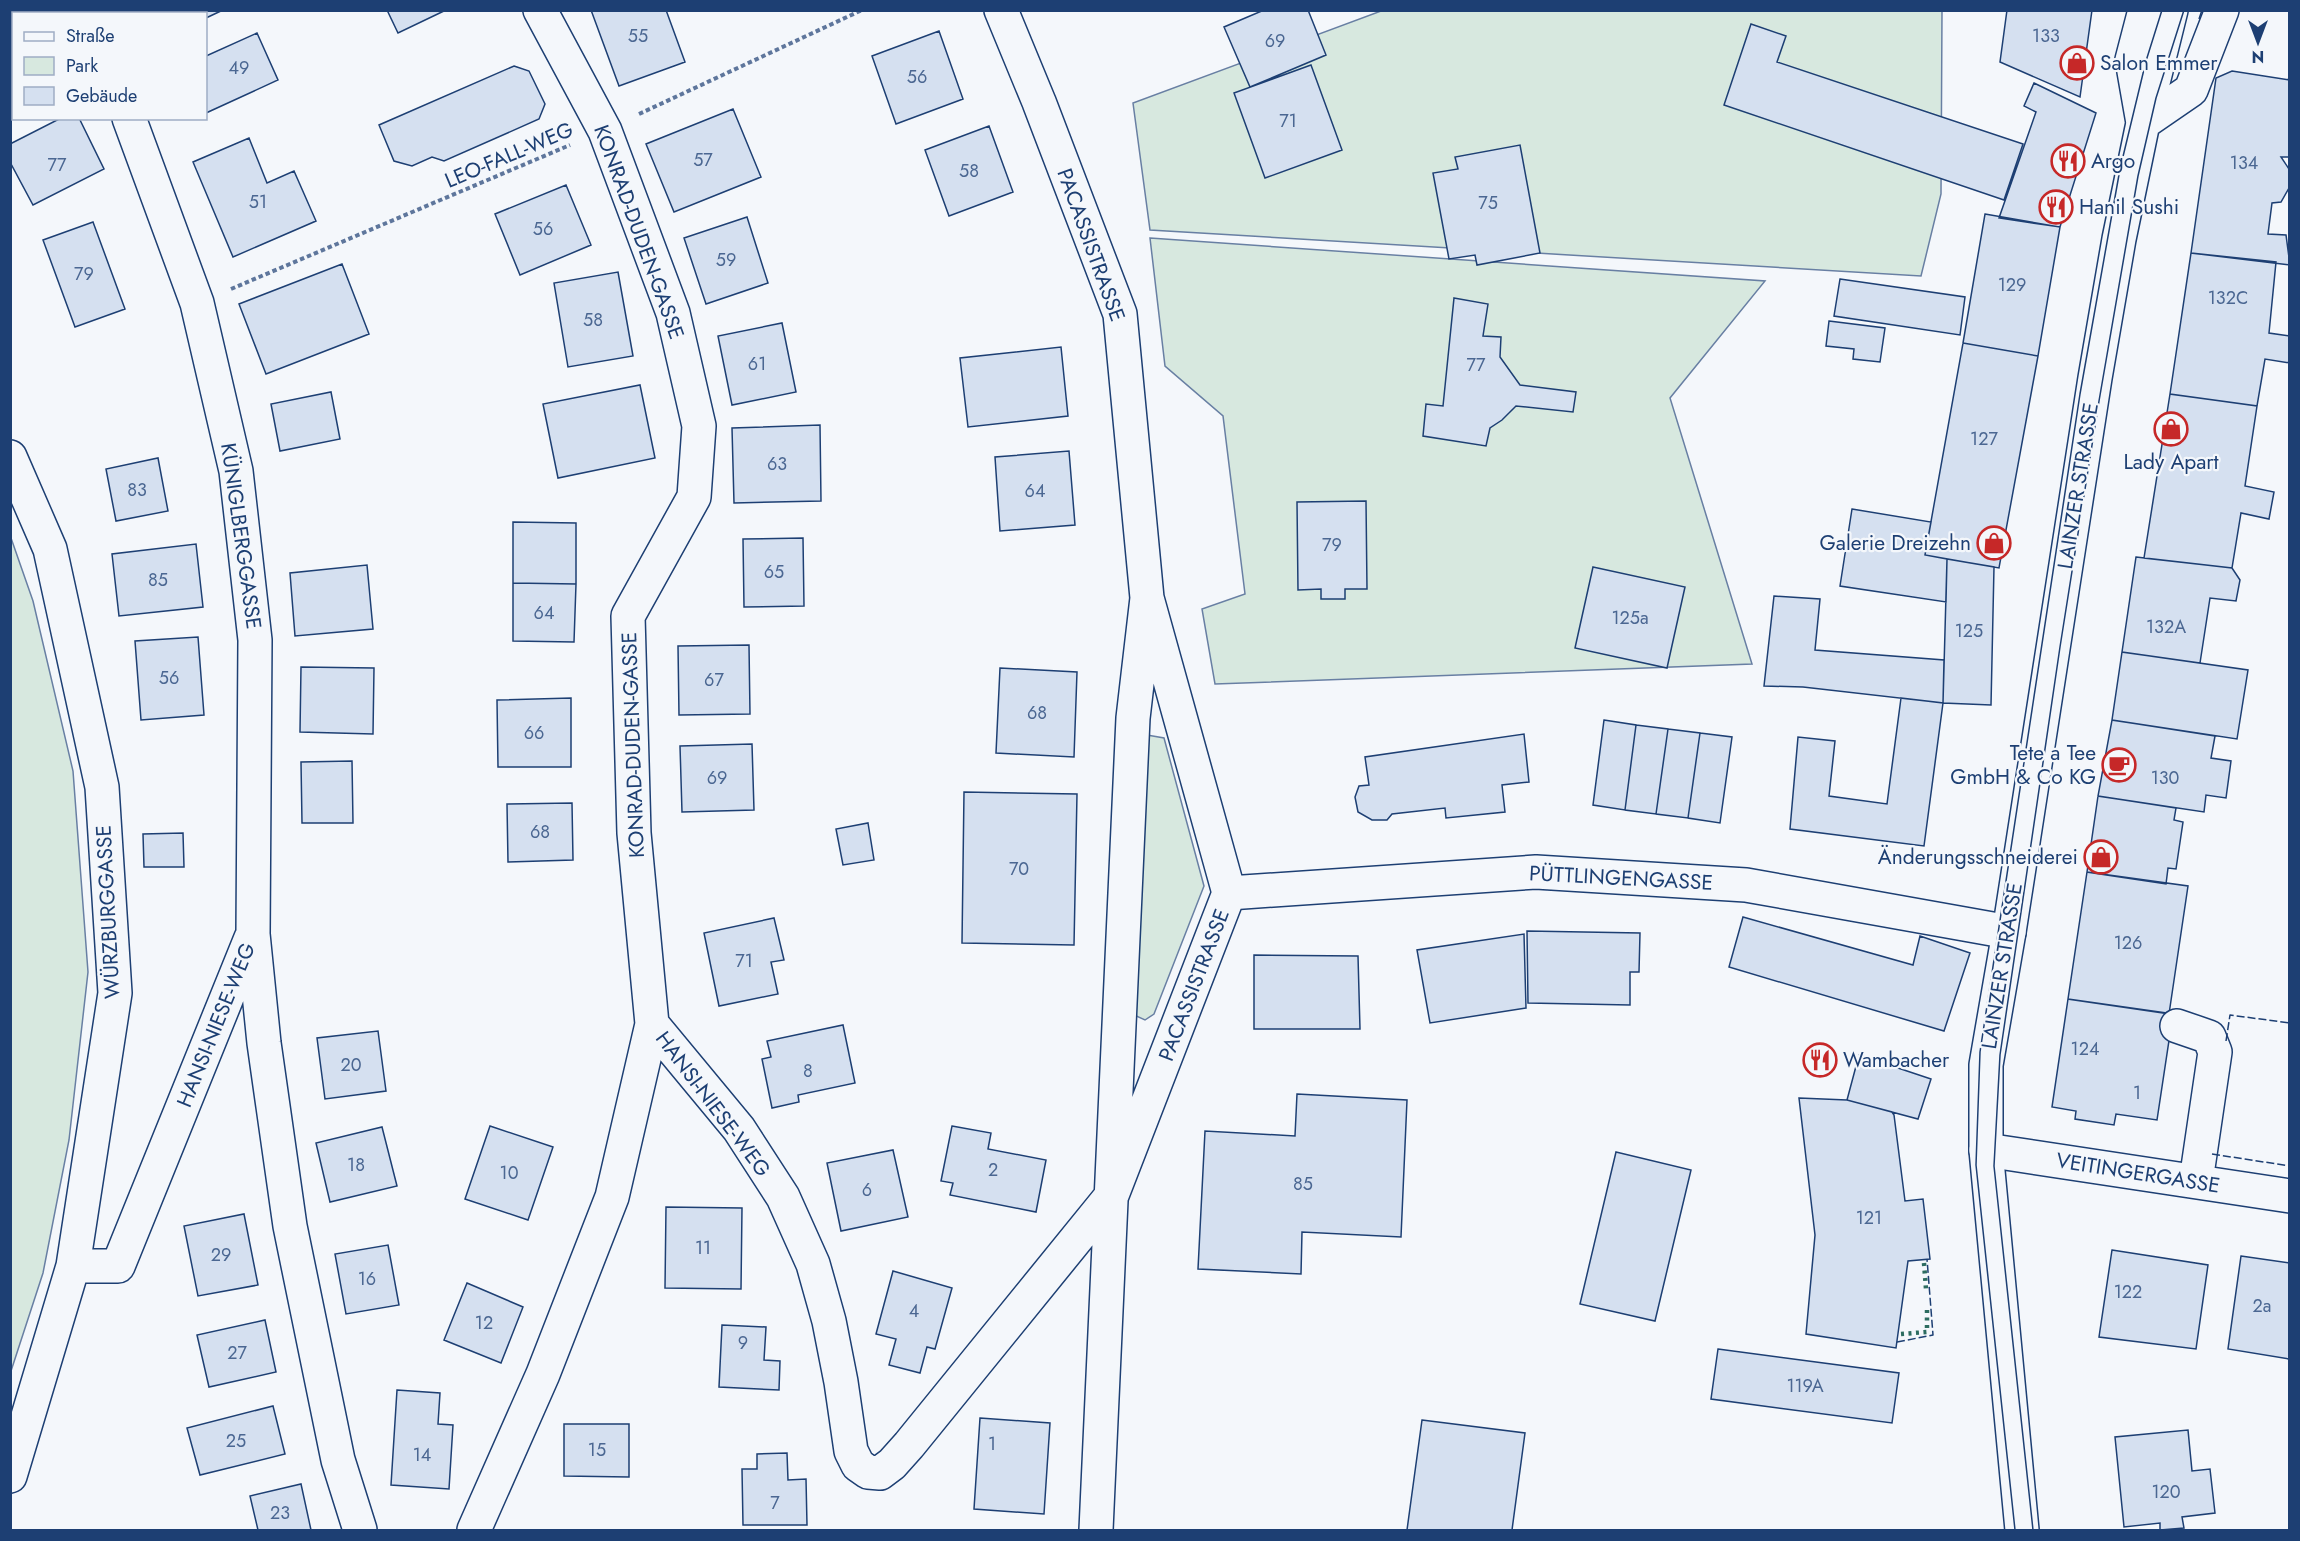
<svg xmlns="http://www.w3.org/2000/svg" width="2300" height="1541" font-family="Jost,sans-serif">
  <rect width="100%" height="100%" fill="#f4f7fb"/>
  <path fill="#d7e8df" stroke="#687fa3" stroke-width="1.5" d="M1381 11H1942L1941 194 1921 276 1150 230 1133 103Z
    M1150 238 1765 281 1670 398 1752 664 1215 684 1202 609 1245 594 1223 416 1165 366Z
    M11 538 33 601 73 771 88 972 69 1140 43 1273 11 1371Z
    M1147 735 1164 738 1204 886 1154 1014 1145 1020 1132 1014Z"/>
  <path fill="#d5e0f0" stroke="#1d3f73" stroke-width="1.5" d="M175 10H223L206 18V14H177Z
    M387 10H446L398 33Z
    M591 10H666L685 62 619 86Z
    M1264 10H1308L1326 55 1250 87 1224 27Z
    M2007 10H2092L2080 97 2000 62Z
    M1751 24 1786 36 1777 62 2023 144 2004 200 1724 105Z
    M939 31 963 99 896 124 872 56Z
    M257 33 278 80 206 113V56Z
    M14 48V109L10 110V50Z
    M1311 65 1342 150 1265 178 1234 93Z
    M514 66 529 71 545 104 539 119 444 161 432 157 412 166 394 161 379 125Z
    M2232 71 2290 80V157H2281L2289 169V188L2281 202 2272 203 2268 234 2286 235 2290 265 2191 253 2216 78Z
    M2034 83 2096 113 2060 227 1999 218 2036 112 2024 106Z
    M733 109 761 177 674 212 646 144Z
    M61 118H79L104 169 33 205 10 162V144Z
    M989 126 1013 192 949 216 925 150Z
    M249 138 267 183 294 171 316 221 233 257 193 162Z
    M1520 145 1540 253 1477 265 1475 255 1449 259 1433 173 1458 169 1455 157Z
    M566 185 591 245 520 275 495 214Z
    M1985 214 2060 227 2038 356 1963 343Z
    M747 217 768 283 706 304 684 238Z
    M93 222 125 309 75 327 43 240Z
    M2191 253 2276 262 2269 333 2290 336V363L2265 359 2257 406 2170 394Z
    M342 264 369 334 266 374 239 304Z
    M618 272 633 356 568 367 554 283Z
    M1840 279 1965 297 1960 335 1834 316Z
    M1454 298 1488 304 1483 336 1501 337 1500 357 1520 385 1576 392 1573 412 1516 406 1502 420 1490 428 1486 446 1423 436 1426 404 1443 406Z
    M1829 321 1885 328 1880 362 1853 359 1854 349 1826 346Z
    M782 323 796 392 732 405 718 336Z
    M1963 343 2038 356 1999 568 1925 555Z
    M1061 347 1068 416 968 427 960 358Z
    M640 385 655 458 558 478 543 404Z
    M331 392 340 439 280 451 271 404Z
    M2170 394 2257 406 2245 486 2274 492 2269 519 2241 513 2232 568 2144 558Z
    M820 425 821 501 734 503 732 428Z
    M1069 451 1075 525 1000 531 995 457Z
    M158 458 168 511 116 521 106 469Z
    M1366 501 1367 589H1345V599H1321V589L1298 590 1297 502Z
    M1852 509 1931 522 1925 555 1947 559 1946 602 1840 586Z
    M513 522 576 523V584L513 583Z
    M803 538 804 606 744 607 743 539Z
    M196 544 203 607 119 616 112 554Z
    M2136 557 2232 568 2240 580 2236 601 2210 598 2200 663 2122 652Z
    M1947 559 1994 567 1991 705 1943 703Z
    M367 565 373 629 295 636 290 573Z
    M1593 567 1685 587 1667 668 1575 648Z
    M513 583 576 584 574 642 513 641Z
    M1774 596 1820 599 1815 650 1944 660 1943 703 1803 687 1764 686Z
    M198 637 204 715 141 720 135 641Z
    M749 645 750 714 679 715 678 646Z
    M2122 652 2248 670 2237 739 2112 720Z
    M301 667 374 668 373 734 300 732Z
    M1000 668 1077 672 1074 757 996 753Z
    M571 698V767H498L497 700Z
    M1901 698 1943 703 1924 846 1790 829 1798 737 1835 741 1829 796 1887 804Z
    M1604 720 1636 725 1625 810 1593 805Z
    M2112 720 2215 736 2211 758 2231 761 2226 798 2206 795 2204 812 2098 796Z
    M1636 725 1668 729 1656 814 1625 810Z
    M1668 729 1700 733 1688 818 1656 814Z
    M1700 733 1732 737 1720 823 1688 818Z
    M1524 734 1529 782 1502 785 1505 812 1446 818 1445 808 1392 814 1387 820H1372L1358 812 1355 797 1359 786 1369 785 1365 757Z
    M752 744 754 810 682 812 680 746Z
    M352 761 353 823H302L301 762Z
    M964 792 1077 794 1074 945 962 943Z
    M2098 796 2176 808 2174 820 2183 822 2176 869 2168 868 2166 884 2087 872Z
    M572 803 573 860 508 862 507 804Z
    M868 823 874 860 843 865 836 829Z
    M183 833 184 867H144L143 834Z
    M2087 872 2188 886 2169 1014 2068 999Z
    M1743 917 1913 965 1920 936 1970 953 1944 1031 1729 967Z
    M774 918 784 960 771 962 778 994 719 1006 704 933Z
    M1527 931 1640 933 1639 972H1630V1005L1528 1003Z
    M1524 934 1526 1008 1430 1023 1417 950Z
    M1254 955 1358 956 1360 1029H1254Z
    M2068 999 2173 1014 2157 1120 2116 1114 2114 1125 2075 1119 2076 1111 2052 1107Z
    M843 1025 855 1083 798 1095 799 1102 772 1108 762 1059 771 1057 767 1041Z
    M378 1031 386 1091 325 1099 317 1038Z
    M1859 1055 1931 1079 1918 1119 1847 1100Z
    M1297 1094 1407 1100 1401 1237 1302 1232 1301 1274 1198 1269 1205 1131 1295 1136Z
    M1799 1098 1847 1100 1892 1112 1894 1115 1905 1201 1923 1199 1930 1259 1908 1261 1896 1348 1806 1334 1815 1235Z
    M490 1126 553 1147 528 1220 465 1199Z
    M952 1126 991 1133 988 1149 1046 1160 1036 1212 950 1195 953 1183 941 1181Z
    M382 1127 397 1186 330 1202 316 1143Z
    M893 1150 908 1217 841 1231 827 1163Z
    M1616 1152 1691 1170 1655 1321 1580 1304Z
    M666 1207 742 1208 741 1289 665 1288Z
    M244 1214 258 1285 198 1296 184 1226Z
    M388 1245 399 1305 346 1314 335 1254Z
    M2112 1250 2208 1265 2196 1349 2099 1337Z
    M2241 1256 2290 1263 2289 1359 2228 1349Z
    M893 1271 952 1288 935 1349 927 1347 920 1373 889 1365 896 1339 876 1334Z
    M467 1283 523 1307 501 1363 444 1340Z
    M265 1320 276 1372 209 1387 197 1335Z
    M722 1325 766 1327 764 1360 780 1361 779 1390 719 1387Z
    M1718 1349 1899 1373 1892 1423 1711 1399Z
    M397 1390 440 1393 438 1424 453 1425 449 1489 391 1485Z
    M273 1406 285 1454 200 1475 187 1428Z
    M980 1418 1050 1423 1044 1514 974 1509Z
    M1422 1420 1525 1433 1512 1530H1407Z
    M564 1424H629V1477L564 1476Z
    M2188 1430 2192 1471 2210 1469 2215 1513 2182 1517 2184 1528 2160 1530V1523L2124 1527 2115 1437Z
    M787 1453 788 1480 806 1479 807 1525H743L742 1469H757V1454Z
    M301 1484 311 1530H258L250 1496Z"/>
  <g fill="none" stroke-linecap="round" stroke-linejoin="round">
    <g stroke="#1d3f73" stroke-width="36">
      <path id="minor" d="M90 10 91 14
        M540 10 605 131 673 313 699 426 694 497 628 616 634 833 652 1024
        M1001 10 1039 102 1120 314 1147 598 1133 718 1096 1530
        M129 118 197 303 236 471 255 640 253 934 264 1043 290 1226 338 1460 360 1530
        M2143 123 2171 10
        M10 457 50 549 102 787 115 993 73 1266 10 1476
        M1229 893 1536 872 1746 885 2009 932
        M2177 1026 2209 1037 2215 1052 2196 1181
        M1986 1150 2290 1196
        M73 1266H118L251 938
        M474 1530 543 1374 612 1197 652 1024 739 1129 783 1197 813 1264 829 1321 841 1382 851 1451 858 1465 868 1472 880 1473 892 1464 909 1445 1112 1195 1229 893 1147 598"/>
    </g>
    <g stroke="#1d3f73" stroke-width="36">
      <path id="major" d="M2143 123 2191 90 2222 10
        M2022 1530 1986 1150V1065L2009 932 2095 378 2119 239 2143 123 2132 60 2145 10"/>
    </g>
    <path stroke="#5e769c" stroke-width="4" stroke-dasharray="4.5 3" stroke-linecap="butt" d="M639 114 862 10
      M231 289 570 145"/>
    <use href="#minor" stroke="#f4f7fb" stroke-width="33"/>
    <use href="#major" stroke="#f4f7fb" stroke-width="33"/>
    <path stroke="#1d3f73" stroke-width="1.5" d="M2015 1530 1976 1165 1980 1052 2080 394 2120 169 2146 61 2162 10
      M2033 1530 1994 1166 2000 1055 2060 647 2099 401 2138 176 2156 98 2184 10"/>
    <path stroke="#2c6c60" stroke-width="4.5" stroke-dasharray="3 4.5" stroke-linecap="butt" d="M1924 1263 1926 1289
      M1901 1334 1927 1332V1307"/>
    <path stroke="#1d3f73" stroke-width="1.5" stroke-dasharray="8 3" stroke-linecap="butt" d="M2199 19 2202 10
      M2226 1041 2230 1015 2290 1023
      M2212 1154 2290 1166
      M1897 1342 1933 1335 1927 1259"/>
  </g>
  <defs>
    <g id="shop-ring" transform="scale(1.725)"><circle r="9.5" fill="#f4f7fb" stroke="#c62828" stroke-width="1.5"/><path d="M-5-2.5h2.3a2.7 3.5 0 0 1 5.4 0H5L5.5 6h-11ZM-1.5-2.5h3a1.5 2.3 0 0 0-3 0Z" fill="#c62828"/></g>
    <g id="restaurant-ring" transform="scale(1.725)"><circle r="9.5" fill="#f4f7fb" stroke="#c62828" stroke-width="1.5"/><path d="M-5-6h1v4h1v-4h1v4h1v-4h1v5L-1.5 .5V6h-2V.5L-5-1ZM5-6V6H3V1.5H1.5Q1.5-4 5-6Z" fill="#c62828"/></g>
    <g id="cafe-ring" transform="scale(1.725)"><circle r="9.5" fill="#f4f7fb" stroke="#c62828" stroke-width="1.5"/><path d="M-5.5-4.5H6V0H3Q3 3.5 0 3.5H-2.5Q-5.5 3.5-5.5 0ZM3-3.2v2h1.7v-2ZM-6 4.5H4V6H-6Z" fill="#c62828"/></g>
  </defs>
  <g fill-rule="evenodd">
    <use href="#shop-ring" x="2077" y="63"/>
    <use href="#restaurant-ring" x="2068" y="161"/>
    <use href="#restaurant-ring" x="2056" y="207"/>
    <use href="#shop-ring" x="2171" y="429"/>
    <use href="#shop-ring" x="1994" y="543"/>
    <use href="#cafe-ring" x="2119" y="765"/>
    <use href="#shop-ring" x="2101" y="857"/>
    <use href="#restaurant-ring" x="1820" y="1060"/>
  </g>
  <g text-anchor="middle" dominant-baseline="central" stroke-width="4.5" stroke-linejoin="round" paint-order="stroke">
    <g font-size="18" fill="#4b6792">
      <text x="638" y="36">55</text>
      <text x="2046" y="36">133</text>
      <text x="1275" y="41">69</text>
      <text x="239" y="68">49</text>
      <text x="917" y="77">56</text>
      <text x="1288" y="121">71</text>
      <text x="703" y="160">57</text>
      <text x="2244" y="163">134</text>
      <text x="57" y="165">77</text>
      <text x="969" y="171">58</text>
      <text x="258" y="202">51</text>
      <text x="1488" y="203">75</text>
      <text x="543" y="229">56</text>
      <text x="726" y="260">59</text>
      <text x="84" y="274">79</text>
      <text x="2012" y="285">129</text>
      <text x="2228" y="298">132C</text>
      <text x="593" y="320">58</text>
      <text x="757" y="364">61</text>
      <text x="1476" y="365">77</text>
      <text x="1984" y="439">127</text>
      <text x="777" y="464">63</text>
      <text x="137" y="490">83</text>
      <text x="1035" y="491">64</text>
      <text x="1332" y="545">79</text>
      <text x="774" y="572">65</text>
      <text x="158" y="580">85</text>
      <text x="544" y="613">64</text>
      <text x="1630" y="618">125a</text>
      <text x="2166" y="627">132A</text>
      <text x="1969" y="631">125</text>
      <text x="169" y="678">56</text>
      <text x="714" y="680">67</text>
      <text x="1037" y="713">68</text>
      <text x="534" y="733">66</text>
      <text x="717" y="778">69</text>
      <text x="2165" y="778">130</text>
      <text x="540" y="832">68</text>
      <text x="1019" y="869">70</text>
      <text x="2128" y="943">126</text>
      <text x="744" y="961">71</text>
      <text x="2085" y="1049">124</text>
      <text x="351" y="1065">20</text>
      <text x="808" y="1071">8</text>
      <text x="2137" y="1093">1</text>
      <text x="356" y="1165">18</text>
      <text x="993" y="1170">2</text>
      <text x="509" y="1173">10</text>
      <text x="1303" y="1184">85</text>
      <text x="867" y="1190">6</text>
      <text x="1869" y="1218">121</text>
      <text x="703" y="1248">11</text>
      <text x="221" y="1255">29</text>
      <text x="367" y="1279">16</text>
      <text x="2128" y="1292">122</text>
      <text x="2262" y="1306">2a</text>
      <text x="914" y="1311">4</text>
      <text x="484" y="1323">12</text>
      <text x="743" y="1343">9</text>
      <text x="237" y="1353">27</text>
      <text x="1805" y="1386">119A</text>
      <text x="236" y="1441">25</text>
      <text x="992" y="1444">1</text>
      <text x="597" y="1450">15</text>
      <text x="422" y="1455">14</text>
      <text x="2166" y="1492">120</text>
      <text x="775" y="1503">7</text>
      <text x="280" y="1513">23</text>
    </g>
    <g font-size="21" fill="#1d3f73" stroke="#f4f7fb" text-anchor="start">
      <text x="2100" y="63">Salon Emmer</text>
      <text x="2091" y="161">Argo</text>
      <text x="2079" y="207">Hanil Sushi</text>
      <text x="2171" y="462" text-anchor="middle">Lady Apart</text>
      <text x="1971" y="543" text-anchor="end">Galerie Dreizehn</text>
      <text x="2096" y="753" text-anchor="end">Tete a Tee<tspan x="2096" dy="24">GmbH &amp; Co KG</tspan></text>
      <text x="2078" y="857" text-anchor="end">Änderungsschneiderei</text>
      <text x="1843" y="1060">Wambacher</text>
    </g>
    <g font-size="21" fill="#1d3f73" stroke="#f4f7fb">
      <text transform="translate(509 155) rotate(-23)">LEO-FALL-WEG</text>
      <text transform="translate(639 232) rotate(70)">KONRAD-DUDEN-GASSE</text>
      <text transform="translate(1091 245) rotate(70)">PACASSISTRASSE</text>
      <text transform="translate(2078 486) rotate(-81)">LAINZER STRASSE</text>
      <text transform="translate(241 536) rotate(82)">KÜNIGLBERGGASSE</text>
      <text transform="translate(633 745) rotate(-92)">KONRAD-DUDEN-GASSE</text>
      <text transform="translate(1621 878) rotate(3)">PÜTTLINGENGASSE</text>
      <text transform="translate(108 912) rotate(-93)">WÜRZBURGGASSE</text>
      <text transform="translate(2002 966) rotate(-81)">LAINZER STRASSE</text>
      <text transform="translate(1194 985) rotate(-69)">PACASSISTRASSE</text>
      <text transform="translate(216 1025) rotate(-68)">HANSI-NIESE-WEG</text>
      <text transform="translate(713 1104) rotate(53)">HANSI-NIESE-WEG</text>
      <text transform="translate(2138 1173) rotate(9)">VEITINGERGASSE</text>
    </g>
  </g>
  <rect width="2300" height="1541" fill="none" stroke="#1d3f73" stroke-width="24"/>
  <rect x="12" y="12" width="195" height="108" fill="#f4f7fb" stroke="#9eadc5" stroke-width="1.5"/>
  <rect x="24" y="32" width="30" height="9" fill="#f4f7fb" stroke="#9eadc5" stroke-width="1.5"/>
  <text x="66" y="42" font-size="18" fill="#1d3f73">Straße</text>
  <rect x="24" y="57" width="30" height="18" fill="#d7e8df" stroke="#9eadc5" stroke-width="1.5"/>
  <text x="66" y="72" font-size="18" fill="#1d3f73">Park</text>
  <rect x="24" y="87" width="30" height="18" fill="#d5e0f0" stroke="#9eadc5" stroke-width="1.5"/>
  <text x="66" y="102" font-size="18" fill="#1d3f73">Gebäude</text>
  <g transform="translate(2258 42) rotate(180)" stroke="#f4f7fb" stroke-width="4.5" paint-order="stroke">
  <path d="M0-4.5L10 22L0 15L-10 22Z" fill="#1d3f73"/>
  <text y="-9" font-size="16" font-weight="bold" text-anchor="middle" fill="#1d3f73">N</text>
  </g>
</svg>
